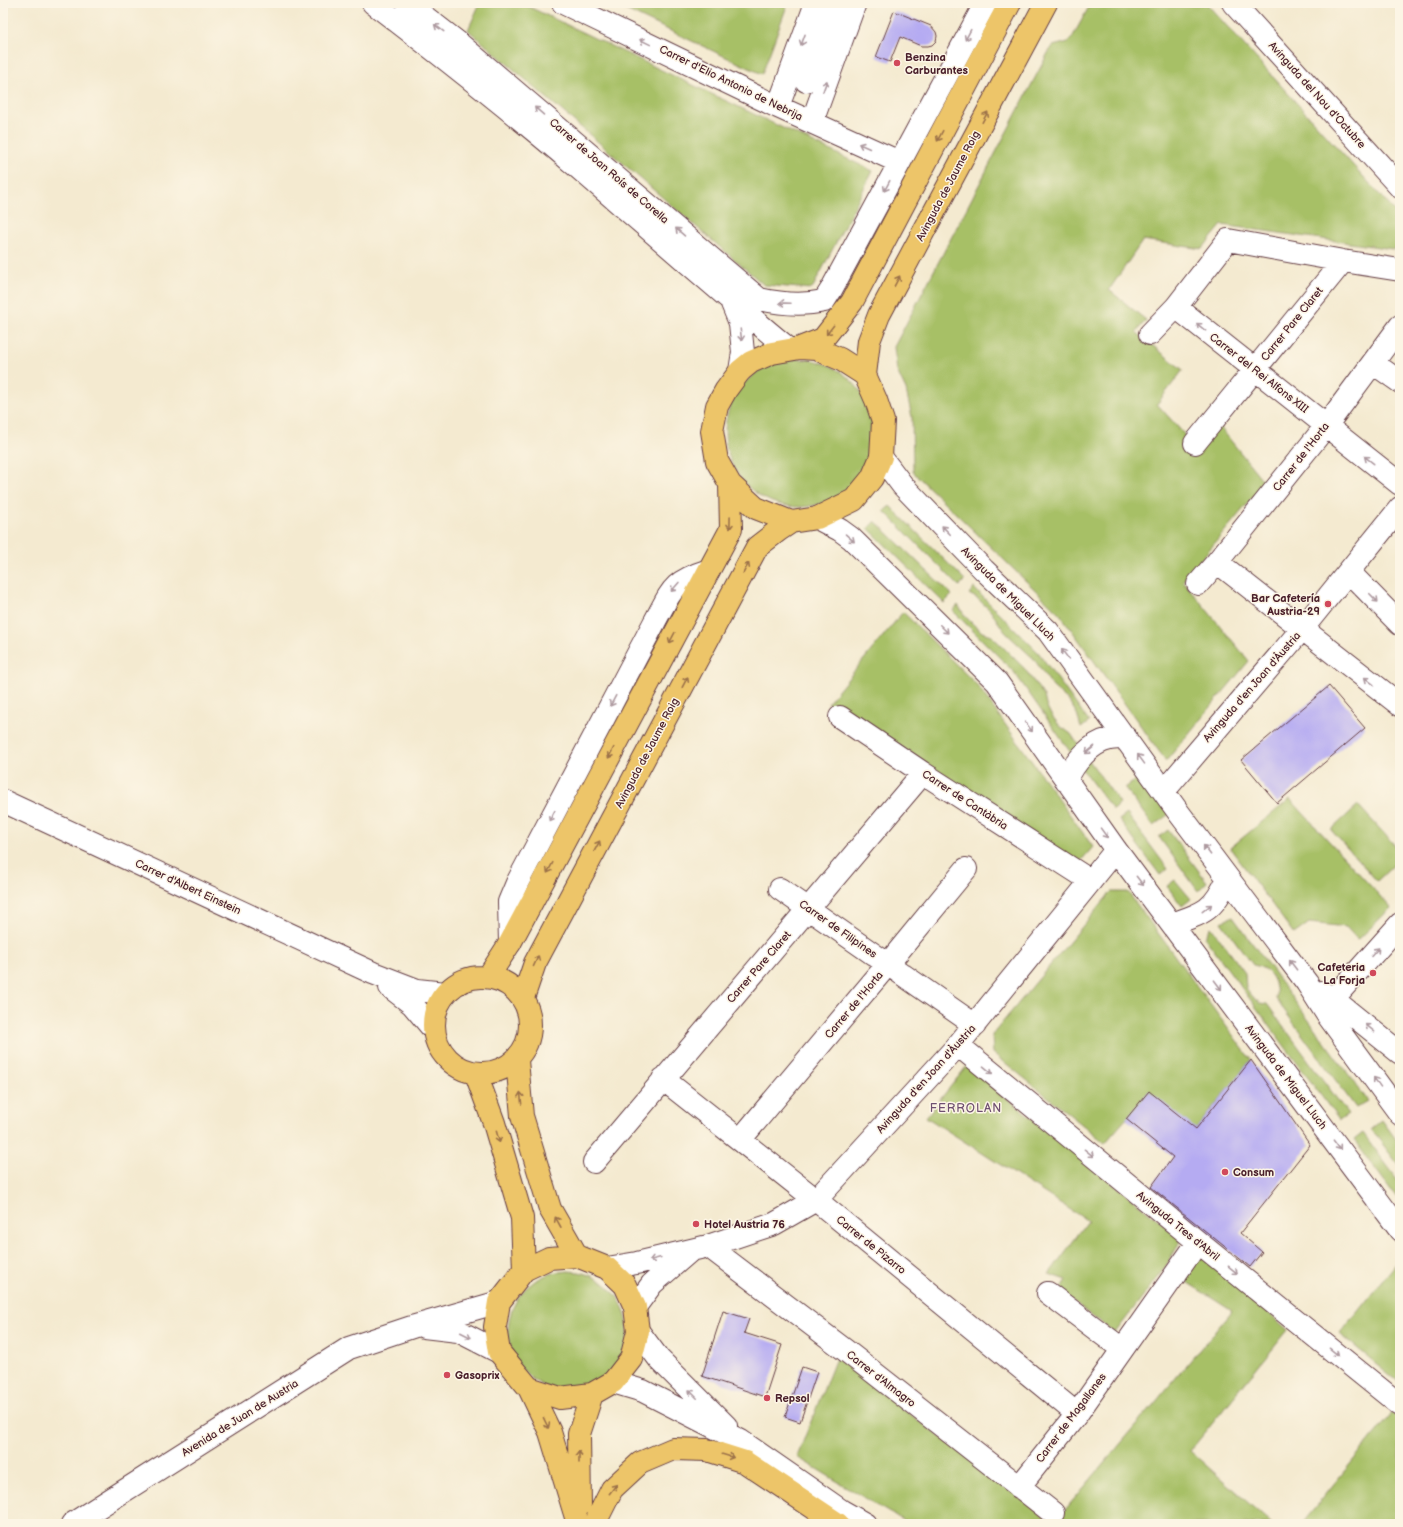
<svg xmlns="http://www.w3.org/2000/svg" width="1403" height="1527" font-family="'Balsamiq Sans',sans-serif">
  <rect width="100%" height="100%" fill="#fcf5e5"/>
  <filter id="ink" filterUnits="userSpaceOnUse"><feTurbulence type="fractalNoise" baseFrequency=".025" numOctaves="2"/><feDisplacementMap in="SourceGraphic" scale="8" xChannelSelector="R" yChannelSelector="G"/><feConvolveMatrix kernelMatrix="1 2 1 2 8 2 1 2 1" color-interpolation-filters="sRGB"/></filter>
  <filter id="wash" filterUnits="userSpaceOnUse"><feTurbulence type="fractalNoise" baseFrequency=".012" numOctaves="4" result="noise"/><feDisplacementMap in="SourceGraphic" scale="16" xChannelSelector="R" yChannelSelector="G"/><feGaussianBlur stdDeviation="0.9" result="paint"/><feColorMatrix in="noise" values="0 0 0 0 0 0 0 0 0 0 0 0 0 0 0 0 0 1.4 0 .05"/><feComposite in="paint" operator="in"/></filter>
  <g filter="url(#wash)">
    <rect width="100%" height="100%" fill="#f4ead0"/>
    <path fill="#a7c066" stroke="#787048" d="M480 3H521L873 171 812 289 764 285 468 30Z
      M611 3H788L762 74Z
      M1091 3H1206L1400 217V250L1222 225 1202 249 1143 240 1109 290 1146 320 1136 332 1183 370 1157 404 1184 434 1193 453 1219 426 1265 483 1183 581 1249 661 1166 761 1060 614 913 472 912 417 906 390 897 371 894 347 1048 53 1053 46 1068 42 1072 38Z
      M725 433a74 74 0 1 1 148 0a74 74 0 1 1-148 0Z
      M890 506 965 580 959 586 884 511Z
      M875 521 952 595 944 603 868 528Z
      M974 588 1038 652 1089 722 1081 728 1077 714 1068 700 1053 687 1034 659 1005 632 990 610 978 599 969 594Z
      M958 605 965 616 974 625 982 632 991 635 1024 668 1044 696 1046 705 1051 715 1060 726 1071 734 1079 746 1071 753 1014 672 953 611Z
      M903 612 977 685 1093 847 1078 864 828 703Z
      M1088 759 1120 803 1113 810 1081 768Z
      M1144 774 1172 812 1153 826 1125 788Z
      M1290 799 1391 908 1358 940 1346 927 1309 923 1294 934 1230 848Z
      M1358 805 1400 851V859L1377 881 1331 830Z
      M1127 814 1168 869 1160 875 1119 820Z
      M1168 830 1207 882 1198 891 1159 837Z
      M1175 880 1191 899 1182 906 1167 886Z
      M1111 892H1128L1251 1060 1196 1129 1126 1119 1105 1143 993 1053 992 1035Z
      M1233 917 1368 1101 1356 1108 1276 999C1278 982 1271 968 1253 965L1221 922Z
      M1211 927 1245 973 1246 989 1252 997 1260 1003 1267 1004 1348 1114 1339 1120 1205 938Z
      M967 1066 1182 1239 1166 1266 1115 1333 1059 1292 1067 1280 1049 1274 1088 1221 926 1117Z
      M1382 1120 1400 1145V1167L1371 1129Z
      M1363 1133 1400 1183V1202L1354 1140Z
      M1199 1252 1288 1330 1190 1451 1272 1524H911L888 1512 797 1457 836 1358 1054 1523 1232 1311 1182 1279Z
      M1398 1261 1400 1263V1383L1340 1334Z
      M508 1331a60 60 0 1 1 120 0a60 60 0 1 1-120 0Z
      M1392 1413 1400 1419V1524H1301Z"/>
    <g id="blocks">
      <path fill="#b5abf2" d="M894 11 931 26 936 32 937 36 936 41 932 45 928 46H921L900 37 890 62 876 57Z
        M1329 686 1365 728 1277 803 1241 760Z
        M1251 1060 1310 1145 1240 1233 1262 1252 1250 1267 1151 1187 1173 1157 1126 1119 1149 1091 1196 1129Z
        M723 1311 749 1319 744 1333 782 1345 765 1397 702 1376Z
        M802 1367 817 1372 800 1422 785 1417Z"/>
    </g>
  </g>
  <g filter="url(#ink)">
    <use href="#blocks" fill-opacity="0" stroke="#643d44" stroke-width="1"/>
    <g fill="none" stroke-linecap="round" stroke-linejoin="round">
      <g stroke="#643d44" stroke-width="24">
        <path id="minor" d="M373 3C441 55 508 108 574 164 646 226 716 289 789 349
          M407 3 456 41 759 299C781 304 802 306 824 301L831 290 984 6 989 3
          M563 3 778 107 899 162
          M1233 3 1400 187
          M806 81 835 3
          M778 107 816 3
          M812 122 855 3
          M731 301 740 323 743 352 740 371
          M1176 307 1400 484
          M1150 334 1176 307 1228 240 1343 261 1400 270
          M1373 363 1400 382
          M1195 443 1343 261
          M881 457 903 486 984 570 1048 631 1179 813 1307 983 1328 1016 1400 1114
          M817 518 840 530 851 538 997 682 1116 850 1400 1230
          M1217 562 1400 705
          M1349 572 1400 624
          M1198 584 1217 562 1326 426 1400 326
          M840 717 923 773 1091 881
          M1066 781C1074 763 1090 743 1110 739 1115 738 1121 738 1126 738
          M1164 791 1302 629 1400 508
          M3 801 373 973 417 990 445 993
          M780 889 975 1025
          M1172 924C1205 913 1214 910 1228 878
          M510 943 509 902 517 883 654 623C672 590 671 582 709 570
          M390 987 412 1004 433 1029
          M1322 992 1333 999 1400 1053
          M1328 1016 1333 999 1400 924
          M958 1045 1198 1242 1400 1405
          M663 1079 816 1200 1077 1414
          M740 1140 888 964 966 869
          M594 1162 923 773
          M708 1246 845 1350 1053 1513
          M607 1268 637 1263 708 1246 774 1224 816 1200 958 1045 1116 850
          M1048 1293 1122 1349
          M635 1307 652 1284 689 1252
          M424 1327 458 1331 499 1352
          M638 1331 659 1359 726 1426
          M613 1382 643 1391 741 1441 842 1511 865 1524
          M1019 1487 1077 1414 1198 1242
          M72 1524 349 1348 415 1326 499 1302"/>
      </g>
      <g stroke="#643d44" stroke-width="24">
        <path id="major" d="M800 348 816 349 840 359 865 375 876 400 883 421 881 457 872 478 854 500 817 518 791 522 756 508 730 484 717 461 712 431 717 406 726 390 740 371 751 362 772 353Z
          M800 348 823 339 852 302 1010 3
          M865 375 869 341 879 315 1046 3
          M434 1025a48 48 0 1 1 96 0a48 48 0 1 1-96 0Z
          M488 977 510 943 731 529 730 484
          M523 998 535 963 757 547 779 530 791 522
          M517 1060 522 1116 550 1209 577 1256
          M476 1074 494 1123 522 1218 524 1270
          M529 1388 560 1398 592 1394 613 1382 631 1359 638 1331 635 1307 625 1285 607 1268 577 1256 549 1258 524 1270 499 1302 495 1327 499 1352 529 1388 550 1432 578 1524
          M580 1505 579 1434 592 1394
          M597 1524 598 1517 612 1489 640 1463 673 1449 707 1450 745 1462 838 1524"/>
      </g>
      <use href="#minor" stroke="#fff" stroke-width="22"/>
      <use href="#major" stroke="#edc569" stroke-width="22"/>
    </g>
    <defs><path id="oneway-shaft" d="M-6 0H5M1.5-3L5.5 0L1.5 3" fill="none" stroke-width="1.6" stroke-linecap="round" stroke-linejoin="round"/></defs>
    <g stroke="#ae9aa0">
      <use href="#oneway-shaft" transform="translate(439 28) rotate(-143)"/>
      <use href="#oneway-shaft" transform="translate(968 35) rotate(118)"/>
      <use href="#oneway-shaft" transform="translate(803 40) rotate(110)"/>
      <use href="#oneway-shaft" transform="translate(645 42) rotate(-154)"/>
      <use href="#oneway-shaft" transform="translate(825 86) rotate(-70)"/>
      <use href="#oneway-shaft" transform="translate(539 111) rotate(-139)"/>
      <use href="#oneway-shaft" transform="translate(864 146) rotate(-156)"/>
      <use href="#oneway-shaft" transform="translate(887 186) rotate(118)"/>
      <use href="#oneway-shaft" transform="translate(680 232) rotate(-139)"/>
      <use href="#oneway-shaft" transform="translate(785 303) rotate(-178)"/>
      <use href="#oneway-shaft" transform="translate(1201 327) rotate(-141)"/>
      <use href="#oneway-shaft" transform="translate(741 335) rotate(83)"/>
      <use href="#oneway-shaft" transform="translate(1369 460) rotate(-142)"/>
      <use href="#oneway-shaft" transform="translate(946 530) rotate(-134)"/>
      <use href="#oneway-shaft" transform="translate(850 538) rotate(41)"/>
      <use href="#oneway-shaft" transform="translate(675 587) rotate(131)"/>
      <use href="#oneway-shaft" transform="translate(1374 598) rotate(46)"/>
      <use href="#oneway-shaft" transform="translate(944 629) rotate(45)"/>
      <use href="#oneway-shaft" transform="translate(1065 654) rotate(-126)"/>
      <use href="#oneway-shaft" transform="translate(1369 681) rotate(-142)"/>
      <use href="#oneway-shaft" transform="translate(613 701) rotate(118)"/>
      <use href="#oneway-shaft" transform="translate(1029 727) rotate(55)"/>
      <use href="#oneway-shaft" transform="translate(1090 750) rotate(141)"/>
      <use href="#oneway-shaft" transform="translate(1141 759) rotate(-126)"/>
      <use href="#oneway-shaft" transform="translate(552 816) rotate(118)"/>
      <use href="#oneway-shaft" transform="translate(1104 833) rotate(54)"/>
      <use href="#oneway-shaft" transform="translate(1207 850) rotate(-127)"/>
      <use href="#oneway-shaft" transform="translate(1140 881) rotate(52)"/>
      <use href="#oneway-shaft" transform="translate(1207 908) rotate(-38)"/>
      <use href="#oneway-shaft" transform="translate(1375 952) rotate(-48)"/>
      <use href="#oneway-shaft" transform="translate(1293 965) rotate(-127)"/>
      <use href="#oneway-shaft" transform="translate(1218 985) rotate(53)"/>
      <use href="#oneway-shaft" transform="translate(1370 1028) rotate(-141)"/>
      <use href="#oneway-shaft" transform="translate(988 1070) rotate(40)"/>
      <use href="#oneway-shaft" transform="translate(1377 1082) rotate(-126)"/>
      <use href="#oneway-shaft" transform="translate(1337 1145) rotate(53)"/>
      <use href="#oneway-shaft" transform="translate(1089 1153) rotate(39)"/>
      <use href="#oneway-shaft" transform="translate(655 1259) rotate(166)"/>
      <use href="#oneway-shaft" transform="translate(1233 1270) rotate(39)"/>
      <use href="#oneway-shaft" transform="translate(466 1335) rotate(27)"/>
      <use href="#oneway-shaft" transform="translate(1334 1352) rotate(39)"/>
      <use href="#oneway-shaft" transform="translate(693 1394) rotate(-135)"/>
    </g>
    <g stroke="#9c724a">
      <use href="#oneway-shaft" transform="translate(985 117) rotate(-62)"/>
      <use href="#oneway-shaft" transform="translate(940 136) rotate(118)"/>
      <use href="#oneway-shaft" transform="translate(897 281) rotate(-62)"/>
      <use href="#oneway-shaft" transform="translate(830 330) rotate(128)"/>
      <use href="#oneway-shaft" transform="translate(730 523) rotate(91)"/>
      <use href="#oneway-shaft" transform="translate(746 568) rotate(-62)"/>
      <use href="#oneway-shaft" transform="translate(672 638) rotate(118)"/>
      <use href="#oneway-shaft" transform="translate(685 682) rotate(-62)"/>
      <use href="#oneway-shaft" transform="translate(611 753) rotate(118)"/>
      <use href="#oneway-shaft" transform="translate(597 846) rotate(-62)"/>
      <use href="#oneway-shaft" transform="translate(550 868) rotate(118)"/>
      <use href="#oneway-shaft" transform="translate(536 961) rotate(-65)"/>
      <use href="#oneway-shaft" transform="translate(521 1098) rotate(-96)"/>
      <use href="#oneway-shaft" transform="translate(498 1137) rotate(74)"/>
      <use href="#oneway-shaft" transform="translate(558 1222) rotate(-119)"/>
      <use href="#oneway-shaft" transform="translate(546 1423) rotate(64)"/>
      <use href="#oneway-shaft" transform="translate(728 1456) rotate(17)"/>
      <use href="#oneway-shaft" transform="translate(579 1457) rotate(-90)"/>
      <use href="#oneway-shaft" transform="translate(613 1489) rotate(-52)"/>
    </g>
  </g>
  <g fill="#d1495b" stroke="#fcf5e5" stroke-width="1.5">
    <circle cx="897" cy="63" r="4"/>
    <circle cx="1328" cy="604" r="4"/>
    <circle cx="1373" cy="973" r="4"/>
    <circle cx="1225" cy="1172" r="4"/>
    <circle cx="696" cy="1224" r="4"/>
    <circle cx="447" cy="1375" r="4"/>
    <circle cx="767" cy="1398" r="4"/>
  </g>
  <g text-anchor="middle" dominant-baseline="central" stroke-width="3" stroke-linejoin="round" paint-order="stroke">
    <g font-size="11" font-weight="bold" fill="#4a1f2b" stroke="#fcf5e5" text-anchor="start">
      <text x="905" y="57">Benzina<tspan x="905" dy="13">Carburantes</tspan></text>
      <text x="1320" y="598" text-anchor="end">Bar Cafetería<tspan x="1320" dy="13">Austria-29</tspan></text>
      <text x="1365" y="967" text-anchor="end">Cafeteria<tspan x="1365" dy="13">La Forja</tspan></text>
      <text x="1233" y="1172">Consum</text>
      <text x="704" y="1224">Hotel Austria 76</text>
      <text x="455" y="1375">Gasoprix</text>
      <text x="775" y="1398">Repsol</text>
    </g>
    <g font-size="11" fill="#4a1f2b" stroke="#fcf5e5">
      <text transform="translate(731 83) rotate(26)">Carrer d'Elio Antonio de Nebrija</text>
      <text transform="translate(1317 95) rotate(48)">Avinguda del Nou d'Octubre</text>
      <text transform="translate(609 171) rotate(41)">Carrer de Joan Roís de Corella</text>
      <text transform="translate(948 186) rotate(-62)">Avinguda de Jaume Roig</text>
      <text transform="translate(1292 324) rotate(-51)">Carrer Pare Claret</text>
      <text transform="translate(1259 373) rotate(38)">Carrer del Rei Alfons XIII</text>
      <text transform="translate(1301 457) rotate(-52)">Carrer de l'Horta</text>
      <text transform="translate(1008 594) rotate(45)">Avinguda de Miguel Lluch</text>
      <text transform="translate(1252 687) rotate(-49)">Avinguda d'en Joan d'Àustria</text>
      <text transform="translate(647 753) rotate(-62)">Avinguda de Jaume Roig</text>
      <text transform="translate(965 800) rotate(33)">Carrer de Cantàbria</text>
      <text transform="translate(188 887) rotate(25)">Carrer d'Albert Einstein</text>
      <text transform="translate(838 929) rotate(35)">Carrer de Filipines</text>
      <text transform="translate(759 967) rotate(-49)">Carrer Pare Claret</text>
      <text transform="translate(854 1005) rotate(-50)">Carrer de l'Horta</text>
      <text transform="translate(1286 1077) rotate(53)">Avinguda de Miguel Lluch</text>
      <text transform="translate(926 1079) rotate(-48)">Avinguda d'en Joan d'Àustria</text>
      <text transform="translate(1178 1226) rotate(39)">Avinguda Tres d'Abril</text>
      <text transform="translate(871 1245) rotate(39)">Carrer de Pizarro</text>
      <text transform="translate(881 1379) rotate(38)">Carrer d'Almagro</text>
      <text transform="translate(240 1418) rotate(-32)">Avenida de Juan de Austria</text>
      <text transform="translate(1071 1418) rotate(-53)">Carrer de Magallanes</text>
    </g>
    <g font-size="12" letter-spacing="1" fill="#6f5071" stroke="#fcf5e5">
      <text x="966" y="1108">FERROLAN</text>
    </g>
  </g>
  <rect width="1403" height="1527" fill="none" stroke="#fcf5e5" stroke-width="16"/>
</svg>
